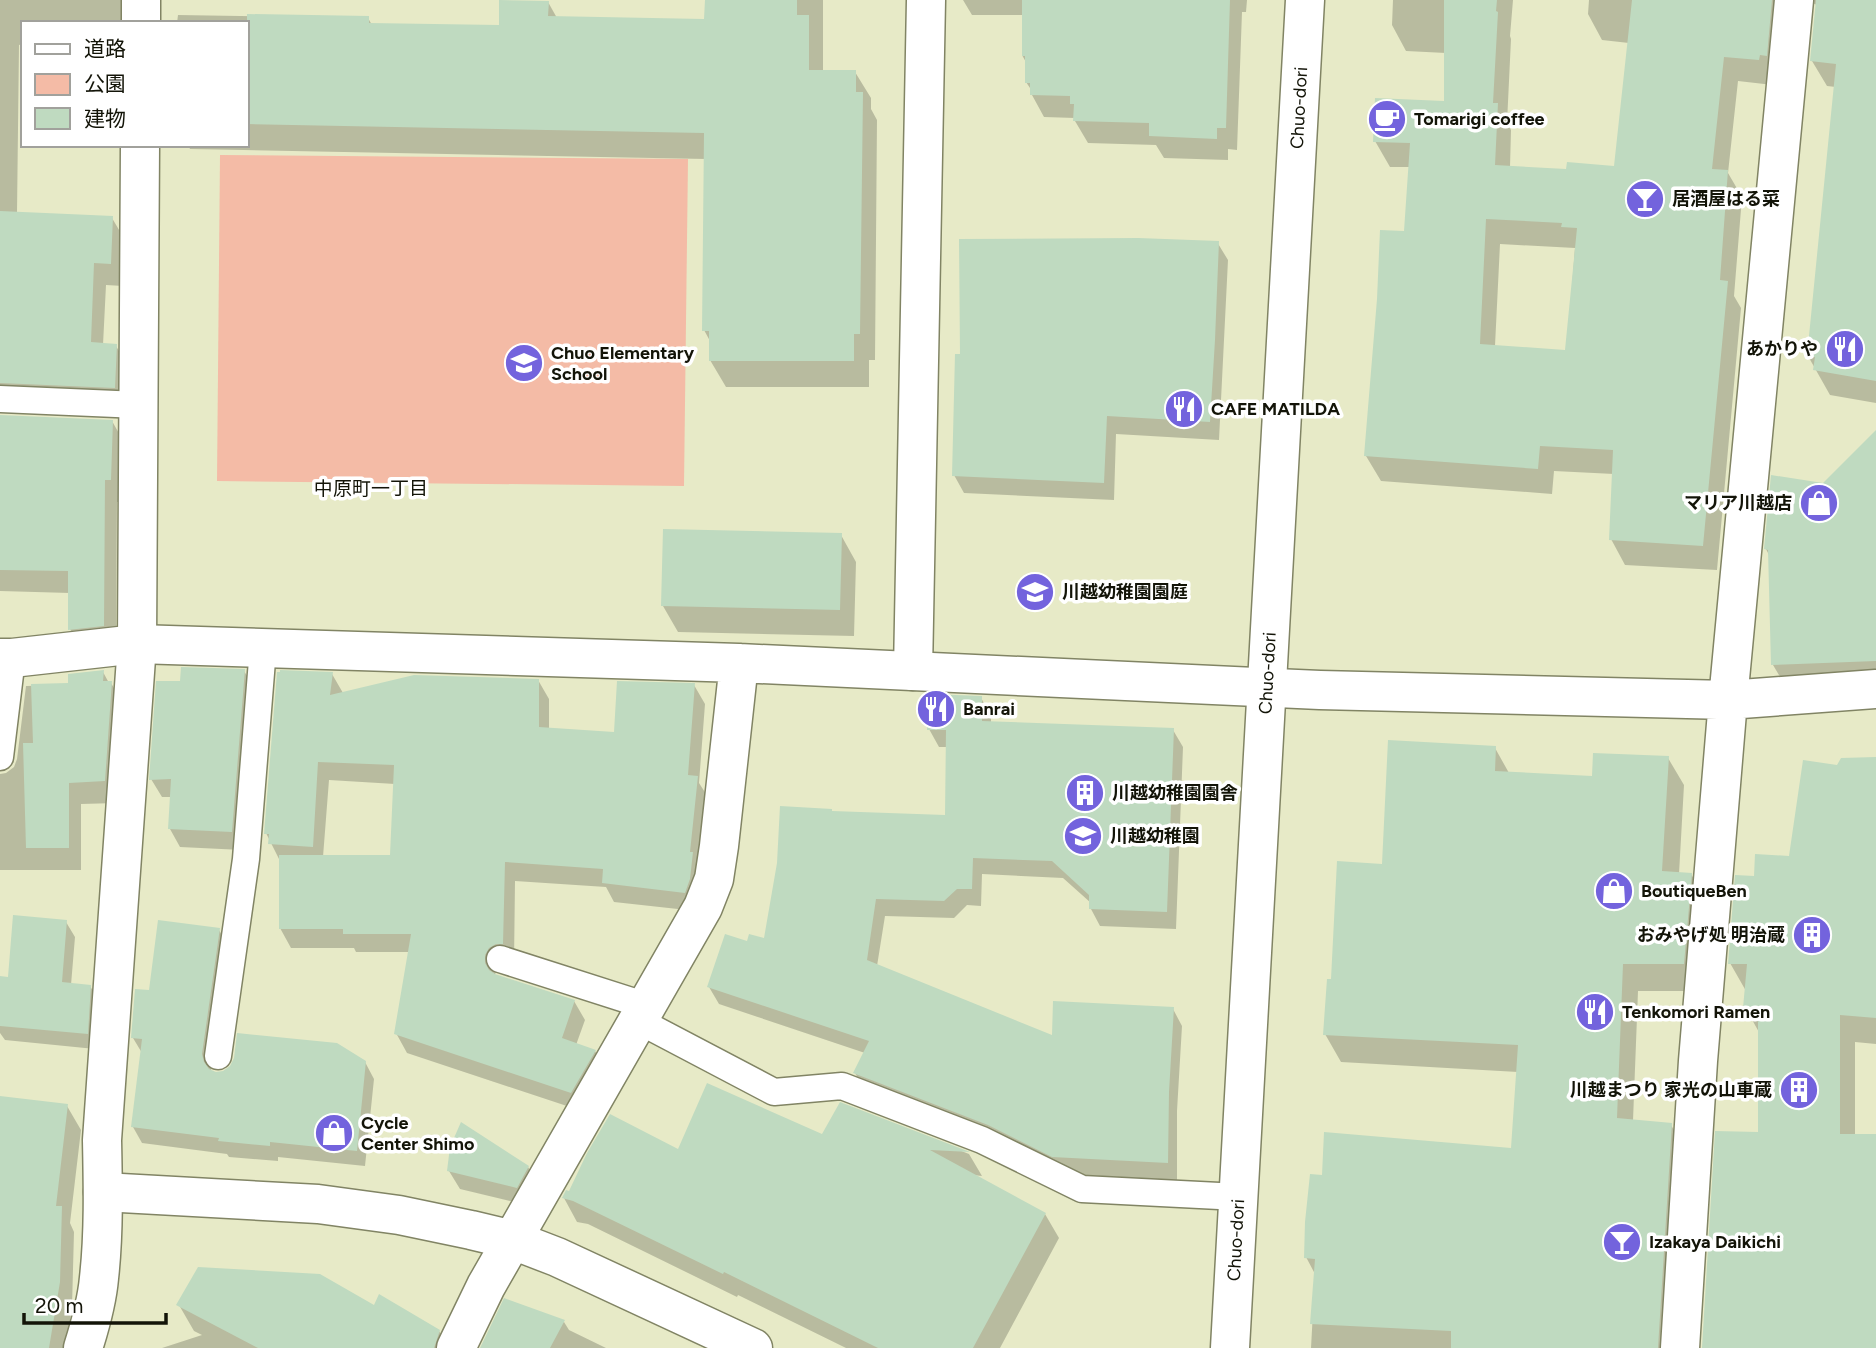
<svg xmlns="http://www.w3.org/2000/svg" width="1876" height="1348" font-family="Figtree,'Noto Sans JP',sans-serif">
  <rect width="100%" height="100%" fill="#e7eac7"/>
  <path fill="#f4bba6" d="M220 155 688 159 684 486 217 481Z"/>
  <path fill="#0003" fill-rule="evenodd" d="M0 0H126V23H23V44L19 45 17 213 112 218 125 240 123 286 106 285 103 345 116 346 129 368 127 410 0 412Z
    M706 0H823V72H855L871 98V109L877 120 875 360H869V387H726L710 360V341L704 330 706 159 190 149 188 145H247V23H177L178 15 368 18 372 25 500 27 548 2 557 18 706 21Z
    M963 0H1247L1246 12H1242L1237 150 1228 149V160L1164 158 1156 145 1088 143 1075 121V118L1044 117 1032 95V91L1026 82 1027 64 1022 55 1023 15H972Z
    M1393 0H1513L1510 36 1511 39 1507 123 1511 130 1510 167 1568 171 1616 168 1629 43 1602 40 1588 14 1589 0H1876V403L1830 395 1808 356 1836 87 1827 86 1812 61 1817 5 1812 3 1773 85 1738 81 1728 173 1742 197 1734 296 1741 308 1717 570 1625 565 1611 539 1614 474 1554 471 1552 494 1381 481 1366 456 1406 233 1410 167H1390L1375 141 1446 103V53L1406 51 1392 25ZM1500 244 1575 248 1567 352 1495 346Z
    M1217 242 1228 260 1219 440 1116 434 1114 500 964 493 954 475Z
    M0 417 112 421 125 444 123 502H117L116 648 83 652 70 629V593L0 591Z
    M1876 433V686L1788 690 1773 665 1770 557 1766 549 1824 484Z
    M841 535 856 562 854 636 678 632 663 606Z
    M244 671 255 689 242 850 180 847 170 829 172 797H162L151 779Z
    M103 672 109 683H111L124 705 117 803 81 804V870H0V774L6 773 14 767 17 759 26 686 70 685Z
    M332 674 343 693 538 680 549 699V729L616 733 694 685 705 704 699 783 708 797 696 911 614 902 606 887 515 881 514 963 499 967 494 976 574 1001 585 1020 576 1045 595 1051 606 1070 582 1111 407 1053 396 1033 409 952H356L354 948H291L280 928V861L266 833ZM329 780 395 784 392 857H323Z
    M981 698 991 715V723L1173 730 1183 747 1176 929 1100 926 1091 909V903L1063 878 982 874 981 906 967 905 954 918 885 916 877 966 1053 1037 1173 1009 1182 1026 1177 1111V1180L1063 1174 865 1090 855 1073 865 1053 719 1004 709 987 748 943 765 940 832 813 947 817 948 747H939L929 729Z
    M1495 748 1509 773 1594 778 1668 758 1684 785 1679 874H1691L1707 902 1699 991H1638L1633 1121 1671 1125 1687 1153 1675 1348H1311L1315 1274 1306 1257 1324 1177 1512 1150 1518 1072 1341 1062 1325 1034 1333 981 1383 866Z
    M1876 759V1044L1855 1042V1135L1876 1136V1348H1704L1760 1134V1034L1745 1007 1746 991 1730 963 1755 878 1790 858 1838 767Z
    M66 922 75 937 71 985 90 986 99 1001 95 1049 5 1040 0 1033V978L10 979Z
    M219 930 228 946 211 1071 216 1073 365 1062 374 1079 365 1166 278 1157V1161L229 1157 227 1154 142 1143 133 1127 142 1053 133 1038 150 992Z
    M0 1098 67 1106 81 1130 70 1223 74 1232 72 1307 66 1348H0Z
    M841 1104 969 1154 982 1176 973 1175 1045 1214 1059 1238 1000 1348H846L738 1295 737 1297 588 1224 577 1222 564 1198 679 1151 823 1137Z
    M528 1167 539 1185 527 1205 460 1189 449 1171Z
    M179 1305 375 1307 439 1331 449 1348H162L202 1335 194 1331Z
    M564 1322 569 1330 606 1348H482Z"/>
  <path fill="#bfdac0" fill-rule="evenodd" d="M499 0 549 1 548 16 704 19 705 0H797V15H809V70H856V92H863L860 334H854V361H709V331H702L704 133 247 124V14L369 16V23L499 25Z
    M1022 0H1230L1226 128H1217V139L1149 136V123L1073 121 1074 104H1070V96L1030 95V83H1025V56H1022Z
    M1444 0H1497L1496 11 1498 12 1493 103H1498L1495 165 1566 169 1567 162 1614 166 1632 0H1772L1767 56 1760 55 1759 60 1724 57 1712 169 1728 170 1720 280 1728 281 1703 546 1609 540 1613 450 1540 446 1538 469 1364 456 1377 299 1380 230 1404 231 1410 143 1373 142 1375 98 1444 101ZM1486 219 1562 223 1561 227 1577 228 1565 350 1480 344Z
    M1816 0H1876V381L1813 370 1815 357 1807 356 1836 64 1810 61Z
    M0 211 113 216 111 264 94 263 91 342 117 344 115 388 0 383Z
    M1138 238 1219 241 1215 340 1210 422 1107 416 1104 483 952 476 955 354H960L959 239Z
    M0 415 113 420 111 480H105L104 626 68 630V571L0 570Z
    M1876 430V661L1771 665 1768 550 1764 549 1771 475 1823 483Z
    M663 529 842 533 840 610 661 606Z
    M181 667 245 669 232 832 168 829 171 779 149 780 156 681H180Z
    M104 670 103 681H112L105 781 69 783V848H26L23 743H33L31 684 68 683V674Z
    M280 670 333 672 330 695 414 675 539 679V727L614 732 617 681 695 683 688 775 698 776 690 852H693L690 879 685 893 602 883 603 869 505 862 503 944H496L489 948 485 955V963L489 970 495 974 575 1000 562 1038 596 1050 571 1093 394 1034 411 934H343V929H279V855H390L394 765 318 762 313 847 268 844 269 834H264L277 672H280Z
    M929 694 982 696V721L1174 728 1167 912 1089 909V895L1052 861 973 858 972 889H957L944 901 876 899 867 960 1052 1035 1053 1001 1174 1007 1169 1092 1168 1163 1052 1157 988 1125 853 1073 869 1041 707 987 725 934 747 941 749 934 764 938 777 863 780 806 832 809V811L945 815 946 730H927Z
    M1388 740 1496 746 1495 771 1592 776 1593 753 1669 756 1662 871 1692 873 1684 964H1623L1617 1118 1672 1123 1658 1348H1451V1331L1310 1324 1315 1259 1304 1258 1305 1222 1310 1174 1322 1175 1324 1132 1511 1148 1518 1045 1323 1035 1327 979H1331L1337 861 1382 864Z
    M1876 757V1018L1840 1015V1134H1876V1348H1702L1715 1131 1758 1132V1009L1743 1008 1747 964H1728L1735 875 1754 876 1755 854 1789 856 1803 760 1837 765 1841 758Z
    M13 915 67 920 62 982 91 985 88 1034 0 1026V976L8 977Z
    M158 920 220 928 202 1054 204 1062 209 1069 216 1072 223 1071 230 1066 234 1058 237 1033 337 1043 366 1061 357 1151 270 1142V1146L218 1141 219 1138 131 1127 142 1039 131 1038 135 989 149 990Z
    M707 1083 822 1134 840 1102 970 1152 930 1150 1046 1213 973 1348H878L724 1272 723 1274 573 1201 562 1198 566 1190 569 1191 587 1153 610 1114 678 1149Z
    M0 1096 68 1104 56 1206H62L60 1282 49 1348H0Z
    M461 1122 529 1166 517 1188 447 1171 450 1147Z
    M198 1267 320 1274 374 1305 379 1294 440 1330 434 1348H258L176 1305Z
    M504 1298 565 1320 550 1348H480Z"/>
  <g fill="none" stroke-linecap="round" stroke-linejoin="round">
    <g stroke="#818464" stroke-width="29">
      <path id="lane" d="M0 399 139 405
        M0 757 12 658
        M500 959 647 1006
        M639 1021 774 1092 842 1086 982 1140 1082 1189 1239 1197
        M218 1056 246 859 263 648"/>
    </g>
    <g stroke="#818464" stroke-width="41">
      <path id="street" d="M0 658H12L137 644 739 663 1320 690 1728 700 1876 689
        M456 1348 486 1286 703 907 714 879 719 846 739 663
        M1680 1348 1698 1061 1728 700 1794 0"/>
    </g>
    <g stroke="#818464" stroke-width="41">
      <g id="secondary">
        <path d="M141 23V0"/>
        <path d="M913 671 926 0"/>
        <path d="M103 1192 318 1204 399 1215 471 1230 513 1240 557 1257 753 1348"/>
        <path d="M83 1348C90 1326 97 1301 99 1278 104 1233 103 1186 102 1140L137 644 140 145"/>
        <path id="s1" d="M1230 1348 1305 0"/>
      </g>
    </g>
    <use href="#lane" stroke="#fff" stroke-width="26"/>
    <use href="#street" stroke="#fff" stroke-width="38"/>
    <use href="#secondary" stroke="#fff" stroke-width="38"/>
  </g>
  <defs>
    <g id="cafe-disc" transform="scale(2.0125)"><circle r="9.5" fill="#7363dd" stroke="#fff"/><path d="M-5.5-4.5H6V0H3Q3 3.5 0 3.5H-2.5Q-5.5 3.5-5.5 0ZM3-3.2v2h1.7v-2ZM-6 4.5H4V6H-6Z" fill="#fff"/></g>
    <g id="bar-disc" transform="scale(2.0125)"><circle r="9.5" fill="#7363dd" stroke="#fff"/><path d="M-6-5H6L.8 .8V4.5H3.5V6h-7V4.5H-.8V.8Z" fill="#fff"/></g>
    <g id="restaurant-disc" transform="scale(2.0125)"><circle r="9.5" fill="#7363dd" stroke="#fff"/><path d="M-5-6h1v4h1v-4h1v4h1v-4h1v5L-1.5 .5V6h-2V.5L-5-1ZM5-6V6H3V1.5H1.5Q1.5-4 5-6Z" fill="#fff"/></g>
    <g id="school-disc" transform="scale(2.0125)"><circle r="9.5" fill="#7363dd" stroke="#fff"/><path d="M0-5L7-2L0 1L-7-2ZM-4 1L0 2.5L4 1V4Q0 6-4 4Z" fill="#fff"/></g>
    <g id="shop-disc" transform="scale(2.0125)"><circle r="9.5" fill="#7363dd" stroke="#fff"/><path d="M-5-2.5h2.3a2.7 3.5 0 0 1 5.4 0H5L5.5 6h-11ZM-1.5-2.5h3a1.5 2.3 0 0 0-3 0Z" fill="#fff"/></g>
    <g id="building-disc" transform="scale(2.0125)"><circle r="9.5" fill="#7363dd" stroke="#fff"/><path d="M-4-6H4V6H1V3H-1V6H-4ZM-2.5-4.3h1.7v1.8h-1.7ZM.8-4.3h1.7v1.8H.8ZM-2.5-1h1.7V.8h-1.7ZM.8-1h1.7V.8H.8Z" fill="#fff"/></g>
  </defs>
  <g fill-rule="evenodd">
    <use href="#cafe-disc" x="1387" y="119"/>
    <use href="#bar-disc" x="1645" y="199"/>
    <use href="#restaurant-disc" x="1845" y="349"/>
    <use href="#school-disc" x="524" y="363"/>
    <use href="#restaurant-disc" x="1184" y="409"/>
    <use href="#shop-disc" x="1819" y="503"/>
    <use href="#school-disc" x="1035" y="592"/>
    <use href="#restaurant-disc" x="936" y="709"/>
    <use href="#building-disc" x="1085" y="793"/>
    <use href="#school-disc" x="1083" y="836"/>
    <use href="#shop-disc" x="1614" y="891"/>
    <use href="#building-disc" x="1812" y="935"/>
    <use href="#restaurant-disc" x="1595" y="1012"/>
    <use href="#building-disc" x="1799" y="1090"/>
    <use href="#shop-disc" x="334" y="1133"/>
    <use href="#bar-disc" x="1622" y="1242"/>
  </g>
  <g text-anchor="middle" dominant-baseline="central" stroke-width="7" stroke-linejoin="round" paint-order="stroke">
    <g font-size="18" fill="#131408" stroke="#fff">
      <text stroke="none"><textPath href="#s1" startOffset="1242">Chuo-dori</textPath></text>
      <text stroke="none"><textPath href="#s1" startOffset="676">Chuo-dori</textPath></text>
      <text stroke="none"><textPath href="#s1" startOffset="108">Chuo-dori</textPath></text>
    </g>
    <g font-size="18" font-weight="bold" fill="#131408" stroke="#fff" text-anchor="start">
      <text x="1414" y="119">Tomarigi coffee</text>
      <text x="1672" y="199">居酒屋はる菜</text>
      <text x="1818" y="349" text-anchor="end">あかりや</text>
      <text x="551" y="353">Chuo Elementary<tspan x="551" dy="21">School</tspan></text>
      <text x="1211" y="409">CAFE MATILDA</text>
      <text x="1792" y="503" text-anchor="end">マリア川越店</text>
      <text x="1062" y="592">川越幼稚園園庭</text>
      <text x="963" y="709">Banrai</text>
      <text x="1112" y="793">川越幼稚園園舎</text>
      <text x="1110" y="836">川越幼稚園</text>
      <text x="1641" y="891">BoutiqueBen</text>
      <text x="1785" y="935" text-anchor="end">おみやげ処 明治蔵</text>
      <text x="1622" y="1012">Tenkomori Ramen</text>
      <text x="1772" y="1090" text-anchor="end">川越まつり 家光の山車蔵</text>
      <text x="361" y="1123">Cycle<tspan x="361" dy="21">Center Shimo</tspan></text>
      <text x="1649" y="1242">Izakaya Daikichi</text>
    </g>
    <g font-size="19" fill="#131408" stroke="#fff">
      <text x="371" y="488">中原町一丁目</text>
    </g>
  </g>
  <rect x="21" y="21" width="228" height="126" fill="#ffffff" stroke="#a1a19c" stroke-width="2"/>
  <rect x="35" y="44" width="35" height="10" fill="#ffffff" stroke="#a1a19c" stroke-width="2"/>
  <text x="84" y="56" font-size="21" fill="#131408">道路</text>
  <rect x="35" y="74" width="35" height="21" fill="#f4bba6" stroke="#a1a19c" stroke-width="2"/>
  <text x="84" y="91" font-size="21" fill="#131408">公園</text>
  <rect x="35" y="108" width="35" height="21" fill="#bfdac0" stroke="#a1a19c" stroke-width="2"/>
  <text x="84" y="126" font-size="21" fill="#131408">建物</text>
  <path d="M24 1313v10h142v-10" fill="none" stroke="#131408" stroke-width="3.5"/>
  <text x="35" y="1313" font-size="21" fill="#131408" stroke="#ffffff" stroke-width="5" paint-order="stroke">20 m</text>
</svg>
